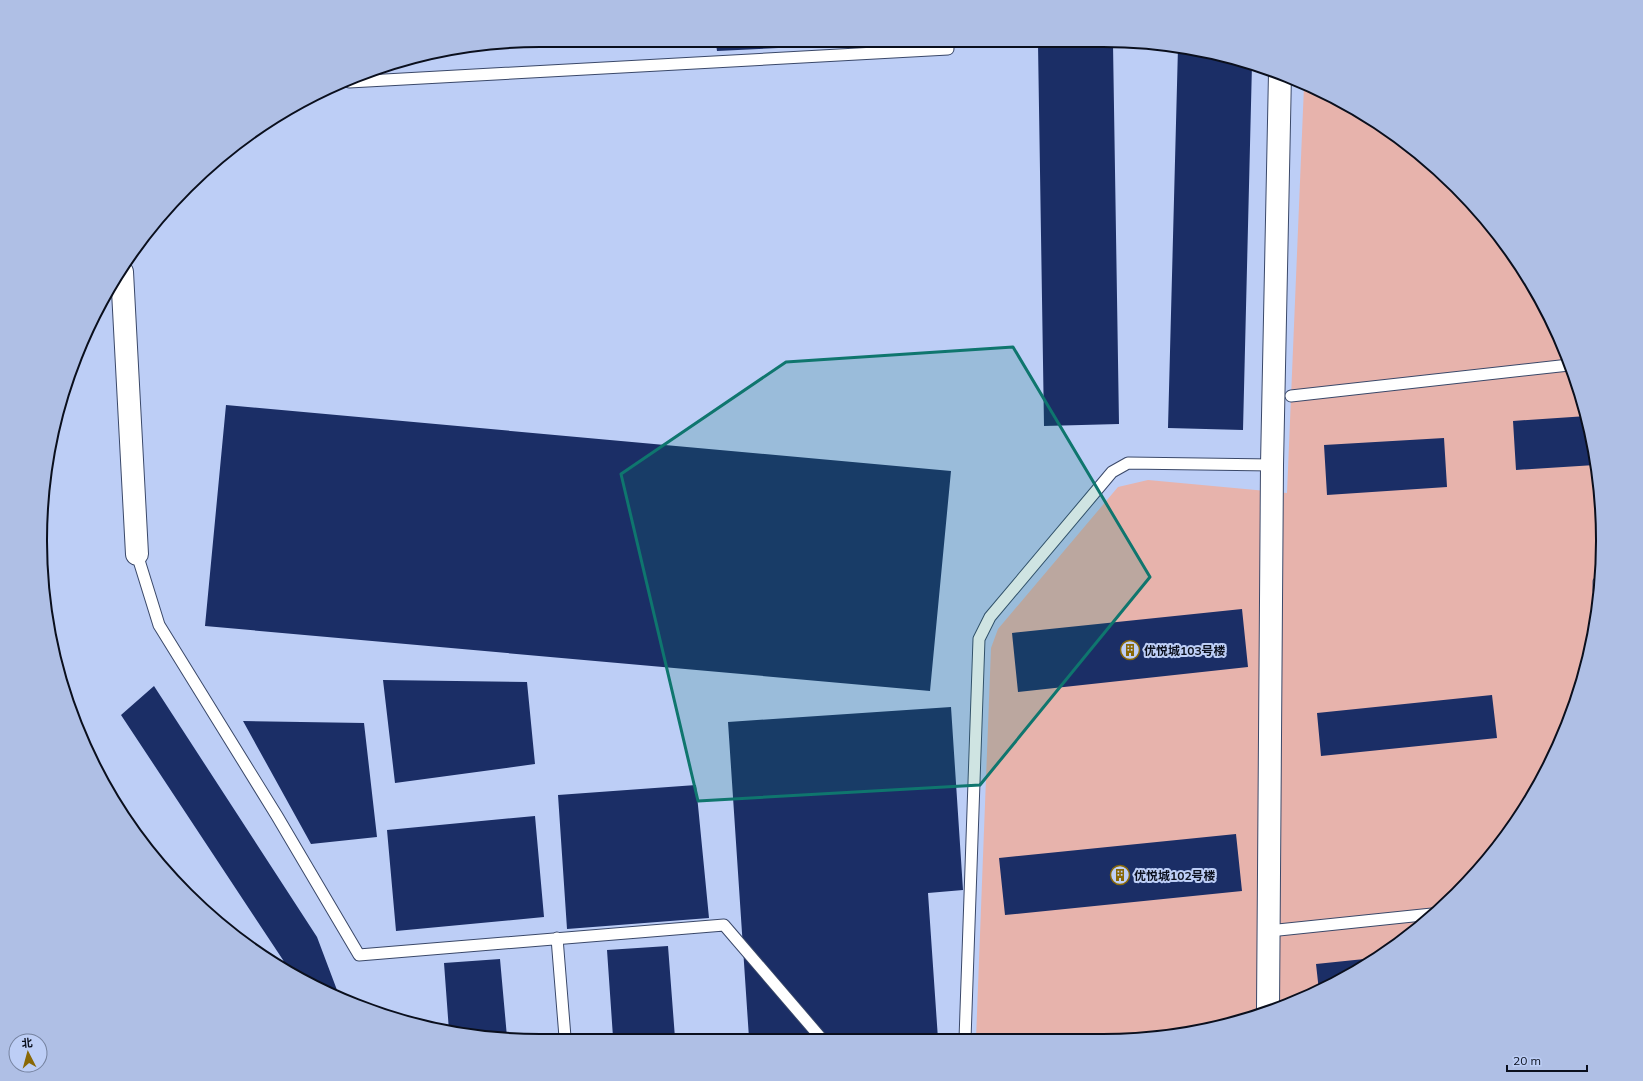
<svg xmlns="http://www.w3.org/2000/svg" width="1643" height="1081" font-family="Mulish,'Noto Sans SC',sans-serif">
  <rect width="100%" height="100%" fill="#bdcef6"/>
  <path fill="#e7b3ac" d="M1304 86H1310L1324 92 1433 164 1500 236 1551 319 1586 411 1602 508 1599 606 1576 702 1536 791 1479 871 1407 938 1324 989 1232 1024 1135 1040 976 1039 991 648 998 629 1118 487 1148 480 1287 493Z"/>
  <path fill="#1b2e66" d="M716 44H821V46L717 51Z
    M1038 44H1113L1119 424 1044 426Z
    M1178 47 1252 64 1243 430 1168 428Z
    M226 405 951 471 930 691 205 626Z
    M1587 416 1595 465 1516 470 1513 421Z
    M1444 438 1447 487 1327 495 1324 445Z
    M1242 609 1248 667 1018 692 1012 633Z
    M383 680 527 682 535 764 395 783Z
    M154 686 317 937 340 998 319 989 286 967 283 960 121 715Z
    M1492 695 1497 738 1321 756 1317 713Z
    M951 707 963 890 928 893 938 1039 749 1038 728 722Z
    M243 721 364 723 377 837 311 844Z
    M696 785 709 918 567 929 558 795Z
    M535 816 544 917 396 931 387 830Z
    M1236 834 1242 891 1005 915 999 858Z
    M668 946 675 1038 613 1037 607 950Z
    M1374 958 1324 989 1319 991 1316 964Z
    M500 959 507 1037H475L449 1031 444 963Z"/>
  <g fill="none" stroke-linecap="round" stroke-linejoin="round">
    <g stroke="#3a4869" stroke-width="13">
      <path id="service" d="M349 82 948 49 947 44
        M1291 396 1569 365
        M137 554 159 625 277 816 359 955 724 925 821 1038
        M1599 590V582
        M1269 931 1432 914
        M557 938 565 1037
        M965 1039 979 639 990 617 1112 472 1128 463 1272 465"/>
    </g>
    <g stroke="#3a4869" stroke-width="24">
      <path id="minor" d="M122 272 137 554
        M1268 1010 1272 465 1280 73"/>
    </g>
    <use href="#service" stroke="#fff" stroke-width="11"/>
    <use href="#minor" stroke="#fff" stroke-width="22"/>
  </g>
  <path fill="#0f766e" fill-opacity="0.2" stroke="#0f766e" stroke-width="3" stroke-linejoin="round" d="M1013 347 1150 577 980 785 698 801 621 474 786 362Z"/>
  <defs>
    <g id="building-ring" transform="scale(1)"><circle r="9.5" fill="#bdcef6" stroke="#896806" stroke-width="1.5"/><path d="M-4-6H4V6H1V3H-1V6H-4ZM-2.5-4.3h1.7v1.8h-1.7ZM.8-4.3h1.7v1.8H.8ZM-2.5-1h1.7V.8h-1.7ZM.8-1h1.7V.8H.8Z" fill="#896806"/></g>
  </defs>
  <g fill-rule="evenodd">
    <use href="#building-ring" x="1130" y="650"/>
    <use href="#building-ring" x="1120" y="875"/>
  </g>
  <g text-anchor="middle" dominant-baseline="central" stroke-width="4" stroke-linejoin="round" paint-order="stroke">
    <g font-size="12" font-weight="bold" fill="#0a0f1d" stroke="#bdcef6" text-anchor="start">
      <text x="1144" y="650">优悦城103号楼</text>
      <text x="1134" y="875">优悦城102号楼</text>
    </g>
  </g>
  <path d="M0 0H1643V1081H0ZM540 47H1103A493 493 0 0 1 1596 540V541A493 493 0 0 1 1103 1034H540A493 493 0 0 1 47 541V540A493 493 0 0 1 540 47Z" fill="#afbfe5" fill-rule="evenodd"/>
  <path fill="none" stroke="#0a0f1d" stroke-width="2" d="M540 47H1103A493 493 0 0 1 1596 540V541A493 493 0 0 1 1103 1034H540A493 493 0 0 1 47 541V540A493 493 0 0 1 540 47Z"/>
  <g transform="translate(28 1053) rotate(354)"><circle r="19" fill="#bdcef6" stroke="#75829f"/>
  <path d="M0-3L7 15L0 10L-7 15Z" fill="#896806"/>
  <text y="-6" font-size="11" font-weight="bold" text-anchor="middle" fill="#0a0f1d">北</text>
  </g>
  <path d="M1507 1065v6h80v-6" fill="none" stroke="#0a0f1d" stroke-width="2"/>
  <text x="1513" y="1065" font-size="12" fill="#0a0f1d" stroke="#bdcef6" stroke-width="3" paint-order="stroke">20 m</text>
</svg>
